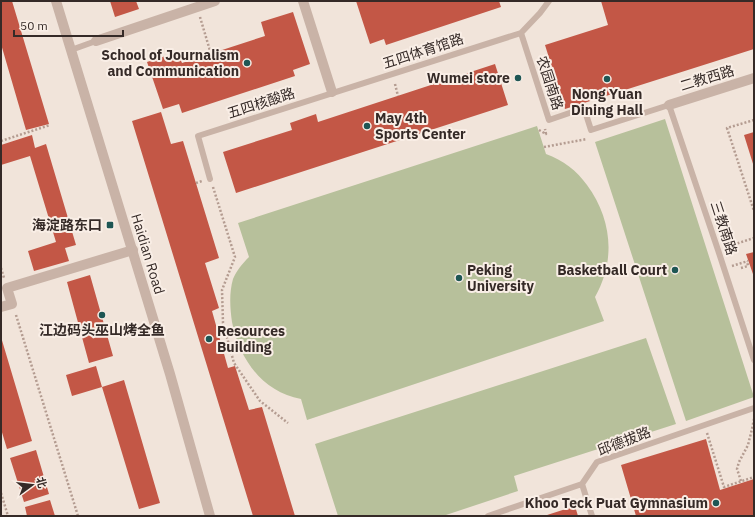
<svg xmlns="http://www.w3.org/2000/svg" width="755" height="517" font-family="'IBM Plex Sans','Noto Sans SC',sans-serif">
  <rect width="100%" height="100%" fill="#f1e4da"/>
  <path fill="#b7c09b" d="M665 119 754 397 686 421 595 142Z
    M537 126 546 154C563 160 577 171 587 185 612 219 616 260 595 297L604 321 307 420 301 399C262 392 239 358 232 322 230 308 229 293 233 279 237 270 242 264 249 257L238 223Z
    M646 338 676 424 514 476 518 491 443 516H338L315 444Z"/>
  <path fill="#c35746" d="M1 1H12L49 124 26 130 1 44Z
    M110 1H136L139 9 115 17Z
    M356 1H499L501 7 386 45 384 39 370 44Z
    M601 1H754V49L565 109 545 45 608 25Z
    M293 12 310 64 293 70 295 76 182 113 179 104 163 109 147 62 178 52 182 63 265 36 261 22Z
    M495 64 508 105 236 193 223 152 292 130 290 123 316 114 318 122Z
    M161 112 171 144 183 141 219 258 205 263 219 308 212 311 228 368 235 366 249 410 262 407 295 516H253L132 121Z
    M754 132V167L744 135Z
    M32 135 35 148 46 144 76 245 65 248 69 261 34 271 28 251 56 242 30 156 1 165V145Z
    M754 252V277L746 254Z
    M90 275 113 356 89 363 67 282Z
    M1 337 32 441 7 449 1 429Z
    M96 366 102 387 124 380 160 503 139 509 102 387 72 396 66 375Z
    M706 439 720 490 754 479V516H636L621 465Z
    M36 450 49 494 24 502 10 458Z
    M50 500 55 516H27L25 507Z
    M575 506 578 516H544Z"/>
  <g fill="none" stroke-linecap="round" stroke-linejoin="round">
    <path stroke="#b49c91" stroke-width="2.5" stroke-dasharray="2 2" stroke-linecap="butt" d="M200 17 211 54
      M395 84 398 96
      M754 120 727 128 754 211
      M539 130 546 134 545 129
      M1 141 50 125
      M544 147 587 139
      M196 183 202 181
      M213 187 235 257 222 290 223 323 234 363 260 401 288 423
      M726 247 754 238
      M732 266 748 261
      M1 268 4 278
      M741 268 748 266 747 261
      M16 315 78 516
      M707 433 724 487 754 477
      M741 481 737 469 739 462 748 445 752 429 754 419
      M1 493 8 516"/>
    <path stroke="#c9b3a7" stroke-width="6" d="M521 33 549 120 584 108 591 130 669 105 718 250 754 360
      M71 50 96 41
      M210 179 198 136 521 33 540 13 549 1
      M582 484 592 516
      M488 516 582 484 597 462 754 408"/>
    <path stroke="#c9b3a7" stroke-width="10" d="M303 1 332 92
      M96 41 215 1
      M669 105 754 78
      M1 307 12 304 7 288 133 250"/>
    <path stroke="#c9b3a7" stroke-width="10" d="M56 1 170 374 210 516"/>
  </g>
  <g fill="#1e5654" stroke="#f9eee6" stroke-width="1.5">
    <circle cx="247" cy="63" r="4"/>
    <circle cx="518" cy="78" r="4"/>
    <circle cx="607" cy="79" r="4"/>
    <circle cx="367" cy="126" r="4"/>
    <rect x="106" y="221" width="8" height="8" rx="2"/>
    <circle cx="675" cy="270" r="4"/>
    <circle cx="459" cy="278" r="4"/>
    <circle cx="102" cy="315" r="4"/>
    <circle cx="209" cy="339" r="4"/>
    <circle cx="716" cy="503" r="4"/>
  </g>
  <g text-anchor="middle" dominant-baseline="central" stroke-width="4" stroke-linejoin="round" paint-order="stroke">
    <g font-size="14" fill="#352a27" stroke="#f9eee6">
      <text transform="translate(423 51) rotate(-18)">五四体育馆路</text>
      <text transform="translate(707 78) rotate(-17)">二教西路</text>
      <text transform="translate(550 83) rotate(72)">农园南路</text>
      <text transform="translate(261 103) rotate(-18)">五四核酸路</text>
      <text transform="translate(724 228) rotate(72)">三教南路</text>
      <text transform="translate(148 254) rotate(73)">Haidian Road</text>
      <text transform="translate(624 441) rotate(-21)">邱德拔路</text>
    </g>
    <g font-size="14" font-weight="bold" fill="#352a27" stroke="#f9eee6" text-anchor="end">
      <text x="239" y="55">School of Journalism<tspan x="239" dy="16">and Communication</tspan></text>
      <text x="510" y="78">Wumei store</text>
      <text x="607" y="94" text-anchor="middle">Nong Yuan<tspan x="607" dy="16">Dining Hall</tspan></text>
      <text x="375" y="118" text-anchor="start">May 4th<tspan x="375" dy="16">Sports Center</tspan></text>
      <text x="102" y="225">海淀路东口</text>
      <text x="467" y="270" text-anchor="start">Peking<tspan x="467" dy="16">University</tspan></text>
      <text x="667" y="270">Basketball Court</text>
      <text x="102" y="330" text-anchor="middle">江边码头巫山烤全鱼</text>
      <text x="217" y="331" text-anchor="start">Resources<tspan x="217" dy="16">Building</tspan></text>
      <text x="708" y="503">Khoo Teck Puat Gymnasium</text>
    </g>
  </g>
  <rect width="755" height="517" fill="none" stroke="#352a27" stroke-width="4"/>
  <g transform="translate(32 485) rotate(75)" stroke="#f9eee6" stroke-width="3" paint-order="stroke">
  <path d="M0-3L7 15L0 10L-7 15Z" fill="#352a27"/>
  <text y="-6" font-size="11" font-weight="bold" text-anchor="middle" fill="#352a27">北</text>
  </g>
  <path d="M14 30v6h109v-6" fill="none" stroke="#352a27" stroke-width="2"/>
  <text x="20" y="30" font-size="12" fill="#352a27" stroke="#f9eee6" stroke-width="3" paint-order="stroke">50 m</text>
</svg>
